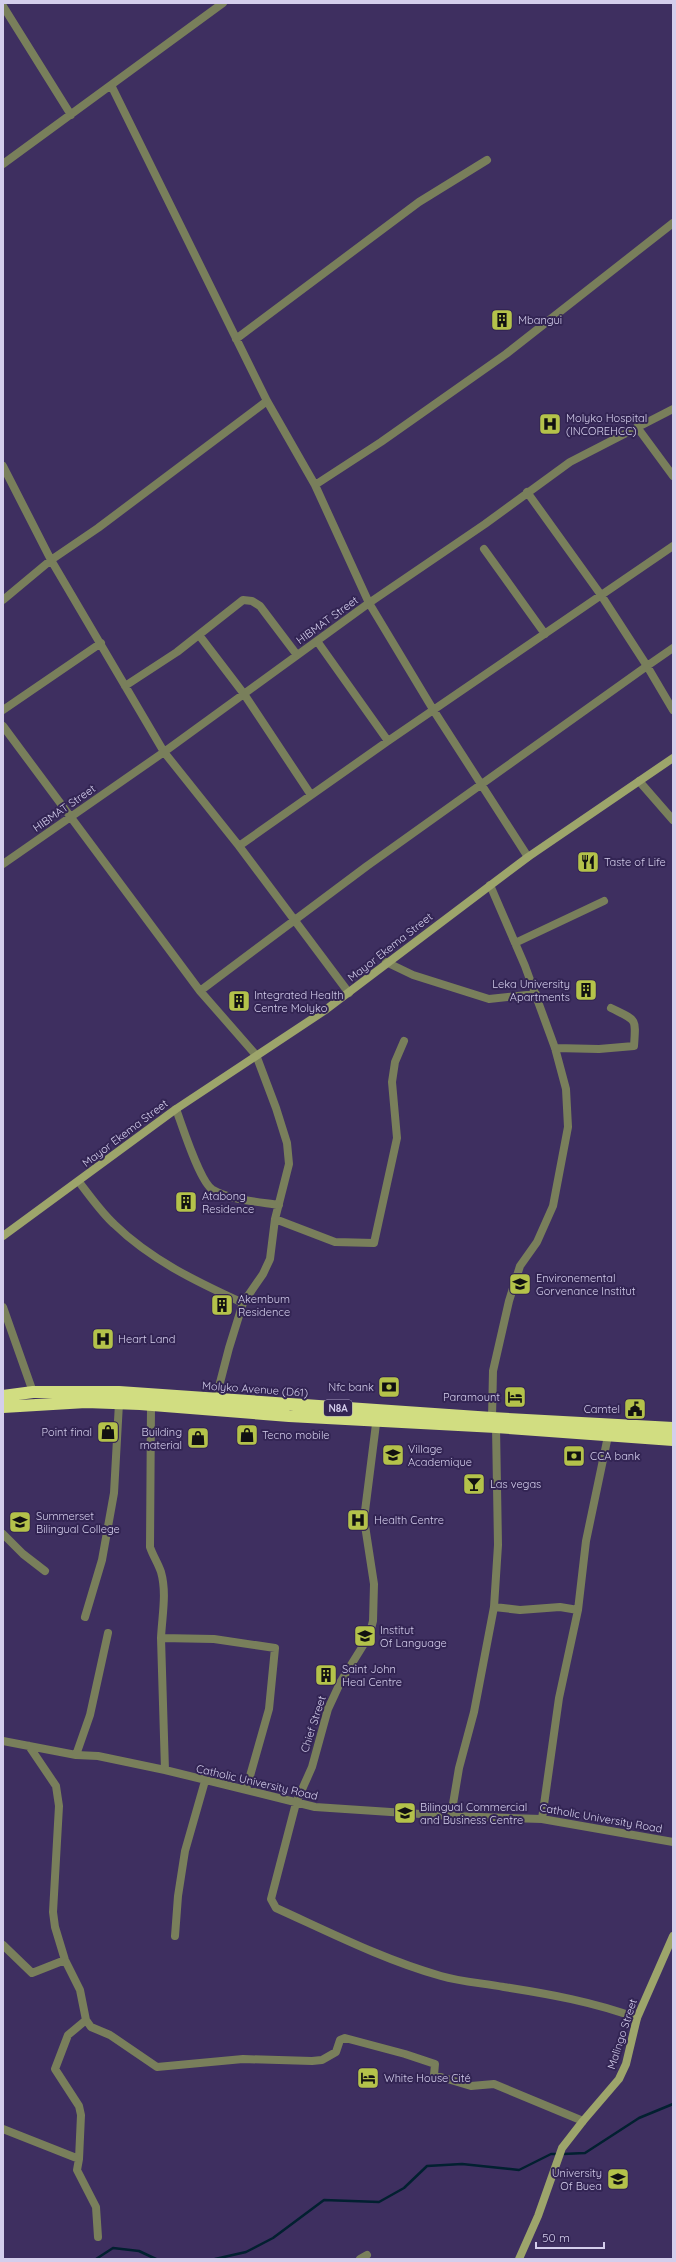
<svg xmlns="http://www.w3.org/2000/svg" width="676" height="2262" font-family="Quicksand,sans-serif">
  <rect width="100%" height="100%" fill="#3e2f60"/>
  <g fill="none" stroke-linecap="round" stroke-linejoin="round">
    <path stroke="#022030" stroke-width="2.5" d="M563 2154 585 2153 639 2118 673 2104
      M96 2259 113 2248 139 2251 156 2259
      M215 2259 246 2252 273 2238 324 2200 379 2202 404 2188 427 2166 462 2164 519 2170 551 2154H558"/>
    <path stroke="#797f5b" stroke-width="8" d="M3 6 71 115
      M111 85 267 401 315 485 369 603 434 711 528 857
      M3 164 223 3
      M236 339 419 202 487 160
      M637 427 673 476
      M3 466 51 560 164 752 239 846 349 993
      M315 485 381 442 506 354 673 223
      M527 492 601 595 647 666 673 648
      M484 549 545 634
      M3 600 51 560 98 528 267 401
      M199 635 244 694 311 795
      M317 641 388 741
      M125 686 177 652 243 600 252 601 260 606 297 655
      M3 710 101 643
      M3 726 200 991 256 1055 276 1108 287 1143 289 1164 275 1219 270 1259 263 1274 243 1303 229 1348 216 1398
      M639 781 673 820
      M239 846 388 741 673 546
      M3 864 164 752 369 603 485 524 570 462 673 409
      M490 885 525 966 555 1048 566 1089 568 1127 553 1206 537 1242 520 1266 509 1301 493 1371 492 1418
      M515 943 604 901
      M386 962 413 975 489 999 536 994
      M200 991 367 866 647 666 673 710
      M555 1048 599 1049 634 1046C636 1017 637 1021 611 1008
      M176 1109C182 1125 200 1183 213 1190 230 1200 260 1202 279 1205
      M79 1182C90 1196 101 1212 114 1224 151 1260 197 1282 243 1303
      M275 1219 335 1242 374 1243 397 1138 392 1082 395 1062 404 1041
      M3 1307 33 1392
      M151 1406 150 1547C153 1556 158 1563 161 1572 167 1593 162 1616 161 1638L214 1639 275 1648 269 1709 246 1790
      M377 1416 364 1519 374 1584 373 1621 369 1636 341 1681 328 1709 312 1767 296 1803 271 1899 276 1908C329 1932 384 1960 441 1976 462 1982 483 1983 504 1987 549 1994 594 2002 637 2018
      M3 1534 23 1554 45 1571
      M494 1607 498 1545 496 1427
      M85 1617 102 1560 114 1493 119 1403
      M161 1638 165 1770
      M3 1741 76 1755 98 1756 165 1770 315 1807 451 1816 542 1819 673 1842
      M29 1746 56 1786 59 1806 53 1912 55 1927 65 1960 80 1990 86 2020 91 2027 110 2035 157 2067 243 2059 312 2061 322 2060 336 2052 340 2040 345 2038 405 2054 435 2064 434 2075 471 2086 494 2084 583 2121
      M76 1755 90 1715 108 1633
      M451 1816 459 1768 474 1712 494 1607 520 1610 560 1607 578 1610
      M542 1819 559 1698 578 1610 586 1541 608 1436
      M175 1936 178 1896 185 1851 205 1781
      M3 1945 32 1973 65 1960
      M3 2129 79 2159 77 2170 96 2207 98 2237
      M79 2159 81 2115 79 2106 55 2069 68 2035 86 2020
      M360 2259 367 2255"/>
    <path stroke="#9da56b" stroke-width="8" d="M3 1236 176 1109 324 1011 528 857 673 758
      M519 2259 538 2216 562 2148 583 2121 619 2079 626 2064 637 2018 673 1936"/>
    <path stroke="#d1dd81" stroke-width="12" d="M3 1396 33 1392H119L492 1418 673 1428
      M3 1407 86 1402 140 1404 289 1416 496 1427 673 1440"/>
  </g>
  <defs>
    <g id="building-square" transform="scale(1.15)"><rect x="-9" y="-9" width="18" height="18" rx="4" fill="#b4c24a" stroke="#332554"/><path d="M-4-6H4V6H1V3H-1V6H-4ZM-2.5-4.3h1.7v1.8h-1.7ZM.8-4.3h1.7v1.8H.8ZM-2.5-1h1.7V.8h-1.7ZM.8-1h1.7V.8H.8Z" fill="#111"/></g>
    <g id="hospital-square" transform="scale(1.15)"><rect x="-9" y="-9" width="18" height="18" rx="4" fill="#b4c24a" stroke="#332554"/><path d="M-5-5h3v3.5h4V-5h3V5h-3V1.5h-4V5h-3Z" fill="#111"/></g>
    <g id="restaurant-square" transform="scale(1.15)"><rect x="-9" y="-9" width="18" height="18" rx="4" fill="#b4c24a" stroke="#332554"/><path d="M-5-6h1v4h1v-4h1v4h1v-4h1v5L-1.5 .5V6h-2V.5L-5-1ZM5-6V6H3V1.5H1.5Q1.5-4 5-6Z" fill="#111"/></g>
    <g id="school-square" transform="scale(1.15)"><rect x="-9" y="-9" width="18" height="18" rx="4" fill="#b4c24a" stroke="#332554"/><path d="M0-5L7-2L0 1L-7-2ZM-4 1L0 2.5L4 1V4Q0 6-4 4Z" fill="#111"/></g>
    <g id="bank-square" transform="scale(1.15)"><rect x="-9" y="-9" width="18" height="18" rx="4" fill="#b4c24a" stroke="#332554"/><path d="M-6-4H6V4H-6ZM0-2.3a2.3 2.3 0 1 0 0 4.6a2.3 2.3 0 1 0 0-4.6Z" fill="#111"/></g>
    <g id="hotel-square" transform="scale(1.15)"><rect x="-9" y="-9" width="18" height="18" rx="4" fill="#b4c24a" stroke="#332554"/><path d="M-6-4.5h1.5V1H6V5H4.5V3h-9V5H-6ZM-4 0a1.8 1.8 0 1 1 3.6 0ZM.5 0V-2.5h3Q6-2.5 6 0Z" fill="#111"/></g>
    <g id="civic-square" transform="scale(1.15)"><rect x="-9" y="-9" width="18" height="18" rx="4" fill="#b4c24a" stroke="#332554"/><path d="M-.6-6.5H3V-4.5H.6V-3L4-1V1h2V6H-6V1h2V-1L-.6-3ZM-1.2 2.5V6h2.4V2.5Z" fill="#111"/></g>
    <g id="shop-square" transform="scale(1.15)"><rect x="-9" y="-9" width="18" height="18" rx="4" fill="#b4c24a" stroke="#332554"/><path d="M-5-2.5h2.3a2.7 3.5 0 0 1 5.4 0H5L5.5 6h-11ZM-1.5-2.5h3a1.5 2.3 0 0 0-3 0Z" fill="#111"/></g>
    <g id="bar-square" transform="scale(1.15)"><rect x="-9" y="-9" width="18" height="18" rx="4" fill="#b4c24a" stroke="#332554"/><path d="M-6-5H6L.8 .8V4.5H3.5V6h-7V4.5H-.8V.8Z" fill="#111"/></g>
    <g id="university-square" transform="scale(1.15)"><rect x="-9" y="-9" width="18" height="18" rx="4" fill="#b4c24a" stroke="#332554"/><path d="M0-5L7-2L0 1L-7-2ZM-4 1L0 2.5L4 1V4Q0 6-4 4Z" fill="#111"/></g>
  </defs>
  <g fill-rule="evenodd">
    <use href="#building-square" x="502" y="320"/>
    <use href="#hospital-square" x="550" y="424"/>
    <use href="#restaurant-square" x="588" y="862"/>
    <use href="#building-square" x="586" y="990"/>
    <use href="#building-square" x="239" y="1001"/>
    <use href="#building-square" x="186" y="1202"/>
    <use href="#school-square" x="520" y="1284"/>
    <use href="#building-square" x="222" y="1305"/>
    <use href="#hospital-square" x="103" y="1339"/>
    <use href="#bank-square" x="389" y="1387"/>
    <use href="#hotel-square" x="515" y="1397"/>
    <use href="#civic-square" x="635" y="1409"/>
    <use href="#shop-square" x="108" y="1432"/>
    <use href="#shop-square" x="247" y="1435"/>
    <use href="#shop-square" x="198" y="1438"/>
    <use href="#school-square" x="393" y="1455"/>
    <use href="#bank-square" x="574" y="1456"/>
    <use href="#bar-square" x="474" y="1484"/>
    <use href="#hospital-square" x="358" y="1520"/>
    <use href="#school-square" x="20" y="1522"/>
    <use href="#school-square" x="365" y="1636"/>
    <use href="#building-square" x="326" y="1675"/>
    <use href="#school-square" x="405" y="1813"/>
    <use href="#hotel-square" x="368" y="2078"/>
    <use href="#university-square" x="618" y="2179"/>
  </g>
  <g text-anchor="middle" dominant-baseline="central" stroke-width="4" stroke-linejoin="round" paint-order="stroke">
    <rect fill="#332554" stroke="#a49bbe" stroke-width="1" x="324" y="1400" width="28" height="16" rx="3"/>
    <g font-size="10" font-weight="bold" fill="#d4ceec">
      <text x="338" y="1408">N8A</text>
    </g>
    <g font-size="11" fill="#d4ceec" stroke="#332554" text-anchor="start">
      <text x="518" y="320">Mbangui</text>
      <text x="566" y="418">Molyko Hospital<tspan x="566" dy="13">(INCOREHCC)</tspan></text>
      <text x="604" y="862">Taste of Life</text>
      <text x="570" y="984" text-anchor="end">Leka University<tspan x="570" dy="13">Apartments</tspan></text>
      <text x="254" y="995">Integrated Health<tspan x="254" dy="13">Centre Molyko</tspan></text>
      <text x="202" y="1196">Atabong<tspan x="202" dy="13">Residence</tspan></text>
      <text x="536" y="1278">Environemental<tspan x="536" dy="13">Gorvenance Institut</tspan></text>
      <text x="238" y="1299">Akembum<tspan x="238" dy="13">Residence</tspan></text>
      <text x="118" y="1339">Heart Land</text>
      <text x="374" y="1387" text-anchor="end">Nfc bank</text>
      <text x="500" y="1397" text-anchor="end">Paramount</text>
      <text x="620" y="1409" text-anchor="end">Camtel</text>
      <text x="92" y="1432" text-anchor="end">Point final</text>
      <text x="182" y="1432" text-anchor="end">Building<tspan x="182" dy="13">material</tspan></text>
      <text x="262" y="1435">Tecno mobile</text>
      <text x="408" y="1449">Village<tspan x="408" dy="13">Academique</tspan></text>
      <text x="590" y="1456">CCA bank</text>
      <text x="490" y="1484">Las vegas</text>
      <text x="36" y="1516">Summerset<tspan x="36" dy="13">Bilingual College</tspan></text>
      <text x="374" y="1520">Health Centre</text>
      <text x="380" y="1630">Institut<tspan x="380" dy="13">Of Language</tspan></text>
      <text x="342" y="1669">Saint John<tspan x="342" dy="13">Heal Centre</tspan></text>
      <text x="420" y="1807">Bilingual Commercial<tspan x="420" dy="13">and Business Centre</tspan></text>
      <text x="384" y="2078">White House Cité</text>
      <text x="602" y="2173" text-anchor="end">University<tspan x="602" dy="13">Of Buea</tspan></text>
    </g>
    <g font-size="11" fill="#d4ceec" stroke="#332554">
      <text transform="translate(327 620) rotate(-36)">HIBMAT Street</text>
      <text transform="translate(64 808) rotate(-35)">HIBMAT Street</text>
      <text transform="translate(390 947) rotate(-38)">Mayor Ekema Street</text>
      <text transform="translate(125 1133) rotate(-37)">Mayor Ekema Street</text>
      <text transform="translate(255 1389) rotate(4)">Molyko Avenue (D61)</text>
      <text transform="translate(313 1724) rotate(-72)">Chief Street</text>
      <text transform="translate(257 1782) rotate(13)">Catholic University Road</text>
      <text transform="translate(601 1818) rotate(10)">Catholic University Road</text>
      <text transform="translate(622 2034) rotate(-72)">Malingo Street</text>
    </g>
  </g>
  <rect width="676" height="2262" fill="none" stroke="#d4ceec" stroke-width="8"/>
  <path d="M536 2242v6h68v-6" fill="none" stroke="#d4ceec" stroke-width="2"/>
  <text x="542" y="2242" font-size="12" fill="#d4ceec" stroke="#332554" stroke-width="3" paint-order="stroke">50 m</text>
</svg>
